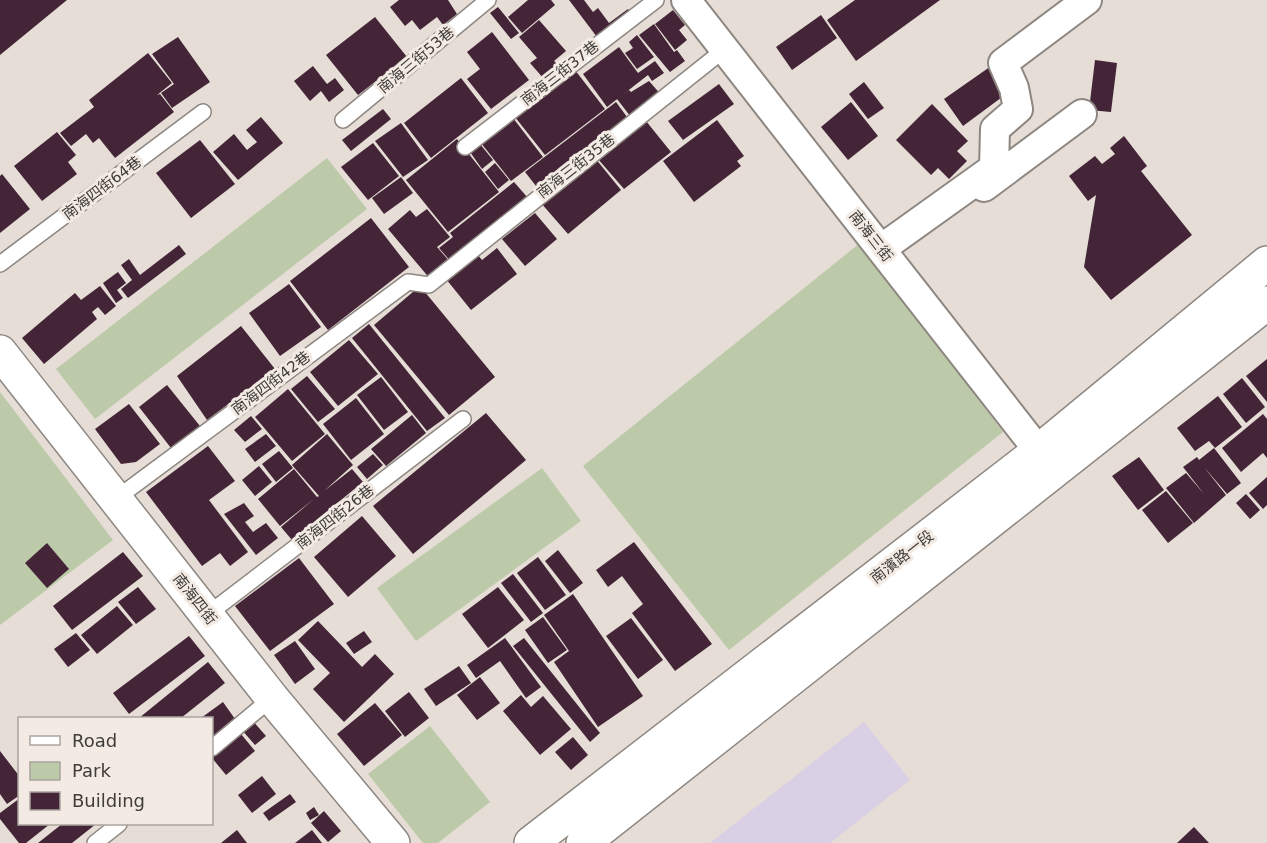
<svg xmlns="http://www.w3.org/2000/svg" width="1267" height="843" font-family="'DejaVu Sans','Noto Sans TC',sans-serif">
  <rect width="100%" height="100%" fill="#e5ddd6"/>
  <path fill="#d9d0e5" d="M864 722 910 780 830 843H710Z"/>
  <path fill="#bdcaaa" d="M327 158 367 209 95 419 56 369Z
    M860 243 1003 432 729 650 583 466Z
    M0 392 113 540 0 625Z
    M542 468 581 521 416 641 377 588Z
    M430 726 490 802 438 843H423L368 774Z"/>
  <path fill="#442537" d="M0 0H67L0 55Z
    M399 0H448L457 14 443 25 437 17 420 30 412 20 405 26 390 7Z
    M528 0H551L555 5 522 33 508 17Z
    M569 0H584L593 12 598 8 609 23 628 9 633 16 600 41Z
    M855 0H940L856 61 827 20Z
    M498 7 519 33 511 39 490 13Z
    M673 10 685 25 679 30 687 40 675 50 655 24Z
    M821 15 837 38 792 70 776 47Z
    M375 17 407 57 358 95 326 55Z
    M539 20 566 51 554 61 559 66 544 79 530 63 537 58 519 37Z
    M654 24 674 52 677 50 685 61 670 72 639 35Z
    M492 32 529 80 491 109 467 79 480 69 467 52Z
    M637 35 654 57 637 69 625 53 633 48 629 42Z
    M178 37 210 82 172 108 161 93 174 84 152 54Z
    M619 47 638 73 655 61 664 73 652 81 648 75 607 107 583 74Z
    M148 53 172 83 157 95 160 94 174 112 115 158 99 138 93 143 86 134 71 146 60 133 94 107 89 100Z
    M1095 60 1117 63 1111 112 1089 110Z
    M994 64 1013 89 963 126 944 99Z
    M313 66 327 84 335 78 344 90 329 102 321 91 310 101 294 81Z
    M575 70 605 109 545 155 515 117Z
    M461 78 488 113 431 158 404 123Z
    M649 81 663 97 634 121 617 99 629 90 631 92Z
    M864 82 884 108 868 119 849 94Z
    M719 84 734 104 683 140 668 121Z
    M616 102 630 121 540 191 525 172Z
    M851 102 878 136 848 160 821 127Z
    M932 104 968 141 957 151 967 161 949 179 938 168 931 175 896 140Z
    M383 109 391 119 351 151 342 140Z
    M261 117 283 143 238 180 213 152 234 134 247 150 257 142 246 130Z
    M513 118 543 157 511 181 481 143Z
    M717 120 744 156 737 161 741 166 694 202 663 161Z
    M646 121 671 152 624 189 598 159Z
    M401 123 428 160 403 177 375 141Z
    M57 132 76 155 68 162 77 174 42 201 14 166Z
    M1124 136 1147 166 1141 171 1192 235 1111 300 1084 267 1096 195 1088 201 1069 176 1095 156 1102 164 1115 154 1110 148Z
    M457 139 499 192 448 232 406 180Z
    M200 140 235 184 191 218 156 173Z
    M373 143 399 176 368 200 341 167Z
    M480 144 493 160 482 169 470 152Z
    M595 158 621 190 568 234 541 203Z
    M495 163 509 180 498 189 485 172Z
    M2 174 30 209 0 233V176Z
    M401 177 413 193 384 214 372 198Z
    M514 182 528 198 452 263 439 248 453 237 450 233Z
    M427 209 450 237 437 247 451 263 431 280 388 229 410 210 416 217Z
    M535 213 557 239 525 266 502 239Z
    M371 218 409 267 328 330 290 281Z
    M179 245 186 254 128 298 121 289 132 280 121 265 129 259 140 275Z
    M497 248 517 274 471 310 446 279 478 255 482 260Z
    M118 272 126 283 117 290 123 298 116 303 103 283Z
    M289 284 321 327 280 356 249 313Z
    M100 286 116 306 105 315 98 307 92 312 97 319 44 364 22 338 75 293 81 300Z
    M420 286 495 377 449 415 374 325Z
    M369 324 445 418 427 431 352 338Z
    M241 326 275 369 207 420 177 376Z
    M349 340 378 374 338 406 310 372Z
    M1267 359V402L1246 376Z
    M307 376 335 409 318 422 291 389Z
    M381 377 408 412 384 430 357 395Z
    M1242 378 1265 407 1246 423 1223 394Z
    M167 385 200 426 171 448 139 407Z
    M288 389 325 434 292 461 255 417Z
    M1218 396 1242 427 1215 448 1209 441 1195 451 1177 428Z
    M356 398 384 434 351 460 323 424Z
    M129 404 160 444 136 462 121 464 95 429Z
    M486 413 526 460 413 554 373 506Z
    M1263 414 1267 419V458L1263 453 1241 472 1222 448Z
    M412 415 426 433 386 466 371 449Z
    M251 416 262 429 245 442 234 430Z
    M266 434 276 446 255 462 245 449Z
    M327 434 353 465 324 491 352 469 363 482 292 540 281 527 314 499 280 526 258 499 294 469 317 497 319 496 292 465Z
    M208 446 235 481 209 500 248 552 230 566 220 553 202 566 146 492Z
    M1214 448 1241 483 1227 494 1204 467 1226 495 1194 523 1166 488 1186 473 1204 494 1183 467 1197 457 1199 460Z
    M279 451 293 468 276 482 262 464Z
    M373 454 383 465 367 479 357 467Z
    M1139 457 1164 490 1138 510 1112 476Z
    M259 466 272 482 255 496 242 480Z
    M1267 477V505L1263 509 1249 493Z
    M1166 491 1193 523 1168 543 1142 510Z
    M1246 494 1260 510 1250 519 1236 503Z
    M244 503 254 516 245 522 253 532 266 523 278 538 256 555 224 514Z
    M362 516 396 556 348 597 314 557Z
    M634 542 712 644 675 671 632 613 643 604 622 576 608 587 596 570Z
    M47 543 69 569 47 588 25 563Z
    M558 550 583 583 570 593 545 561Z
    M123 552 143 576 72 630 53 606Z
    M538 557 566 595 545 610 517 573Z
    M299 558 334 604 270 651 235 606Z
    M513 574 543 613 531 622 501 583Z
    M138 587 156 609 136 624 118 602Z
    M498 587 524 620 488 648 462 614Z
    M573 594 643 696 598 727 554 662 569 651 544 615Z
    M117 606 133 625 97 654 81 635Z
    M543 617 567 650 548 663 525 630Z
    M631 618 663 660 638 679 606 636Z
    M318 621 362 667 375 654 394 674 344 722 313 689 330 673 298 640Z
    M364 631 372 642 354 654 346 643Z
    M76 633 90 650 68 667 54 649Z
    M189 636 205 656 129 714 113 693Z
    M505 638 541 687 526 698 500 661 476 678 467 665Z
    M524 638 600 733 590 742 513 646Z
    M295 641 315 669 295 684 274 655Z
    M208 662 225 683 181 718H139Z
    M459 666 471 683 436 706 424 689Z
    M480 677 500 703 477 720 457 695Z
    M409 692 429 718 405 737 385 711Z
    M521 695 531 707 543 696 571 729 540 755 503 711Z
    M223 702 235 719 212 737V718H201Z
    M375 703 402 735 364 766 337 734Z
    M252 720 266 736 255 745 241 729Z
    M241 734 255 751 226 775 212 758Z
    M573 737 588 755 571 770 555 752Z
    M0 751 20 777V795L7 804 0 794Z
    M262 776 276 794 252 813 238 795Z
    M290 794 296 802 269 821 263 813Z
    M20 798V824H50L26 843H19L0 819V813Z
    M314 807 319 815 310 820 306 813Z
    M324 811 341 831 328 842 311 823Z
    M62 824H96L72 843H38Z
    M1194 827 1209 843H1177Z
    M237 830 247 843H221Z
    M312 830 322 843H295Z"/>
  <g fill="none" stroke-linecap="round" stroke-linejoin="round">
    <g stroke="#8e8781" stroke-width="18">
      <path id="lane" d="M343 120 488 0
        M465 147 656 0
        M0 264 203 112
        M117 498 408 282 429 285 725 49
        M207 615 463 419
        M212 748 272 698
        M95 843 119 824"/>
    </g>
    <g stroke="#8e8781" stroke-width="32">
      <path id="street" d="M686 0 1052 468
        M984 187 1082 114
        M881 249 994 168 995 129 1018 109 1014 88 1003 63 1087 0"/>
    </g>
    <g stroke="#8e8781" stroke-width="36">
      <path id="secondary" d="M0 352 272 698 393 843
        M531 843 1039 451 1267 263
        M583 843 1267 303"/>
    </g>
    <use href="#lane" stroke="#fff" stroke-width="15"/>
    <use href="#street" stroke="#fff" stroke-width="28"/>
    <use href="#secondary" stroke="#fff" stroke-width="33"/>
  </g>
  <g text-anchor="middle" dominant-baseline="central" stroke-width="6" stroke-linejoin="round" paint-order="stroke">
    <g font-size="15" fill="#3f3c39" stroke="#f2eae3">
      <text transform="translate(416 60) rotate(-40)">南海三街53巷</text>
      <text transform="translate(560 73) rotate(-38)">南海三街37巷</text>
      <text transform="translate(576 166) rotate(-38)">南海三街35巷</text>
      <text transform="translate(102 188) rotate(-37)">南海四街64巷</text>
      <text transform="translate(871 236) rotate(52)">南海三街</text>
      <text transform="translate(271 383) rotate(-37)">南海四街42巷</text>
      <text transform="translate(335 517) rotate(-38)">南海四街26巷</text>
      <text transform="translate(902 557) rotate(-38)">南濱路一段</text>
      <text transform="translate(195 599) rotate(52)">南海四街</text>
    </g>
  </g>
  <rect x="18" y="717" width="195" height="108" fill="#f2eae3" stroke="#aaa49f" stroke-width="1.5"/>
  <rect x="30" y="736" width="30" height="9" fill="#ffffff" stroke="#aaa49f" stroke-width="1.5"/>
  <text x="72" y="747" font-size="18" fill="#3f3c39">Road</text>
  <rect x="30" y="762" width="30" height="18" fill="#bdcaaa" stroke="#aaa49f" stroke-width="1.5"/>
  <text x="72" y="777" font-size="18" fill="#3f3c39">Park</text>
  <rect x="30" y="792" width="30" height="18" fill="#442537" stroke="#aaa49f" stroke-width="1.5"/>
  <text x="72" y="807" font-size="18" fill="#3f3c39">Building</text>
</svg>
